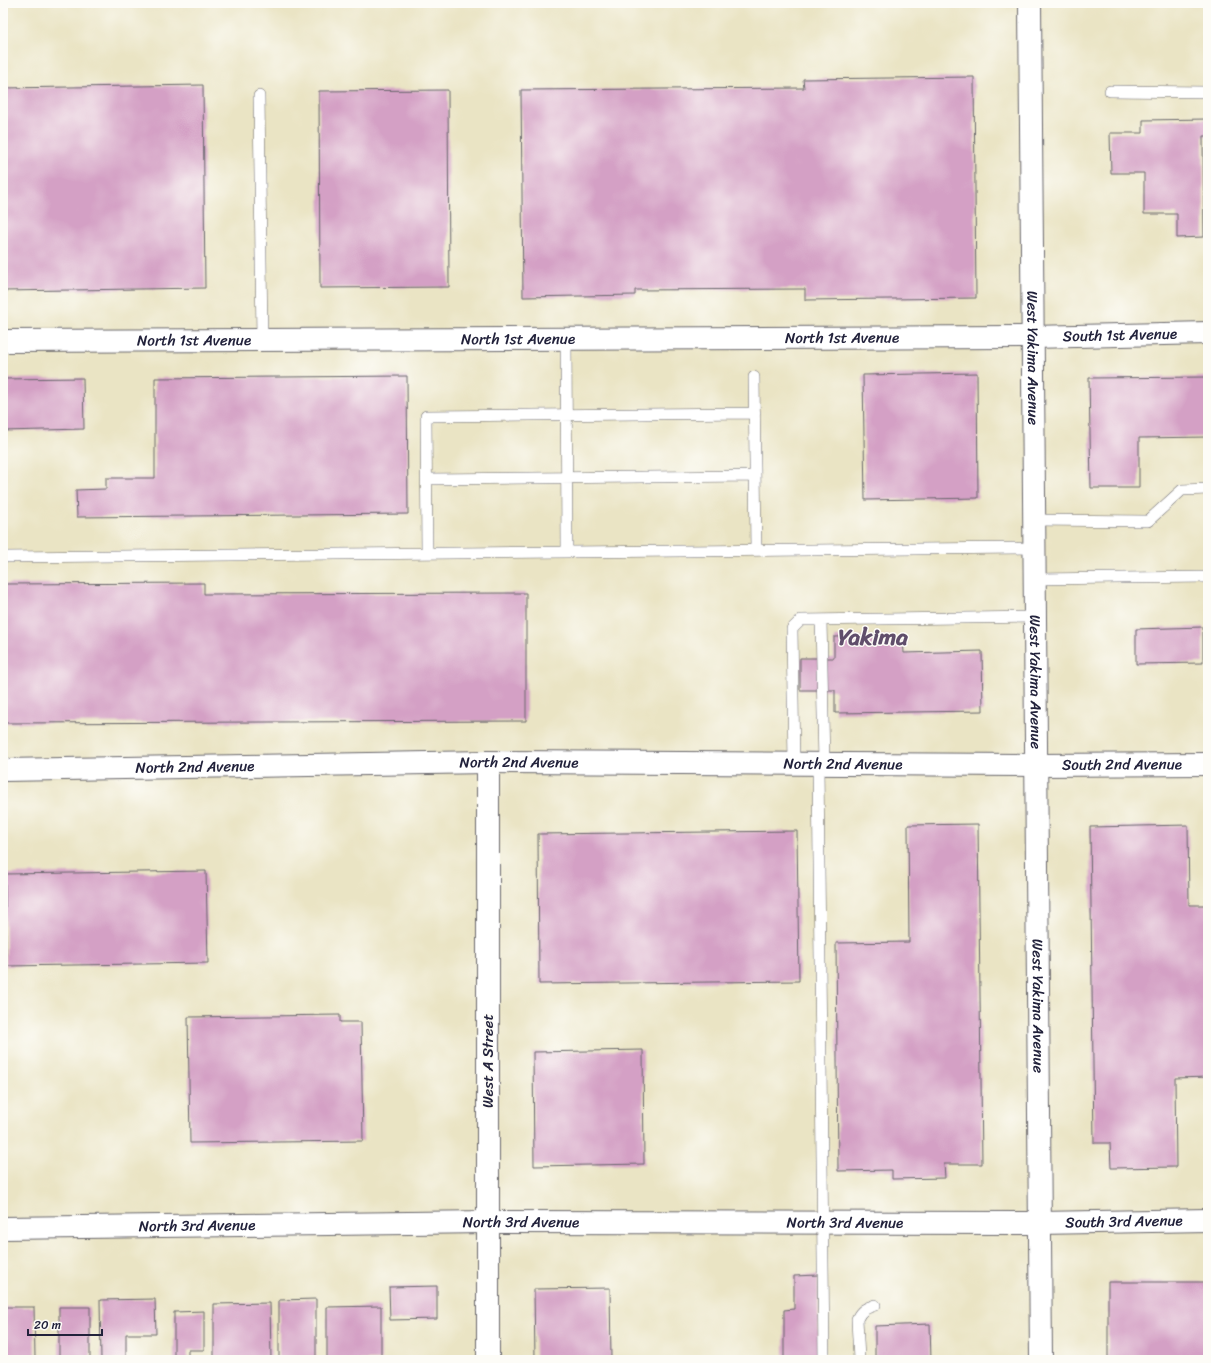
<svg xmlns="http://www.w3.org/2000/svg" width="1211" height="1363" font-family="Sriracha,sans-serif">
  <rect width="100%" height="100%" fill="#fdfcf7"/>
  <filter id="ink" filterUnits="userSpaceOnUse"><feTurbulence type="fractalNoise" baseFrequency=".025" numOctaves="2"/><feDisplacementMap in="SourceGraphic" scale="8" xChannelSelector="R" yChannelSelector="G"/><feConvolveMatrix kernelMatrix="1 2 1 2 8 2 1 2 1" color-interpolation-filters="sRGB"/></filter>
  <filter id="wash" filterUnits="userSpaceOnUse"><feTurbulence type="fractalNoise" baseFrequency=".012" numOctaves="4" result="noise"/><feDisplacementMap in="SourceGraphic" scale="16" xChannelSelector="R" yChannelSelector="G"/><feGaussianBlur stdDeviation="0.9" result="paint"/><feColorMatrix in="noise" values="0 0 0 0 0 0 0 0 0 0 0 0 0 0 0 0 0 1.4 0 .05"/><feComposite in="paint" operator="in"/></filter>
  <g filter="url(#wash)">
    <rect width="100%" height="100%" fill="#eae4c4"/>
    <g id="blocks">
      <path fill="#d4a0c5" d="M974 77 976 298 805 300V289H801L635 290V295L523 297 521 90 804 88 803 79Z
        M203 85 205 288 3 291V88Z
        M448 90 449 287 320 288 319 91Z
        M1208 119V136H1203L1204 237 1177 238V214H1144V173H1111L1110 133H1143V120Z
        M977 373 978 498 865 500 863 375Z
        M407 376 408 514 77 517 76 490 106 489V478H155V378Z
        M1208 377V437L1139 438V488H1091L1089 378Z
        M83 378 84 429 3 431V379Z
        M204 583V594L526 593V721L3 723V584Z
        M1203 627V663L1136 664V629Z
        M890 636V638H903L904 653 982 651 983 711 835 713V690H800V658H834V637Z
        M978 824 982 1164H944L945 1178 892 1179V1170L838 1171 836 943 909 942 908 825Z
        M1188 825 1189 905H1208V1077L1175 1078 1176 1167 1111 1168 1110 1143H1094L1090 827Z
        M797 831 799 981 539 984 538 834Z
        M206 871 208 963 6 966 5 874Z
        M340 1015V1022H361L363 1141 190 1143 188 1017Z
        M643 1050 644 1164 534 1166 533 1052Z
        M818 1275 819 1360H761V1358H784V1310L794 1309V1276Z
        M1108 1282H1208V1360H1108Z
        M437 1286V1319L390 1320 389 1287Z
        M610 1288 611 1360H535L534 1289Z
        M155 1299 156 1334H126V1360H101L100 1300Z
        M316 1299V1358H279V1300Z
        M270 1303 271 1360H214V1304Z
        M381 1306V1360H327V1307Z
        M3 1307H34L35 1358 45 1357V1360H3Z
        M59 1307H90V1360H59Z
        M204 1311V1350H188V1360H174V1312Z
        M930 1324 931 1360H875V1326Z"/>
    </g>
  </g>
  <g filter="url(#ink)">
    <use href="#blocks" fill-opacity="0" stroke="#68666b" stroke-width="1"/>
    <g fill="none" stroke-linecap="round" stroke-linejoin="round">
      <g stroke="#68666b" stroke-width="12">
        <path id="lane" d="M1110 91 1208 92
          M259 96 262 340
          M566 338 567 552 1035 548
          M754 377 756 550
          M427 479 755 476
          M1034 520 1148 521 1182 490 1208 489
          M427 553 426 416 755 413
          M3 557 567 552
          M1035 579 1208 577
          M821 620 824 764
          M794 764 792 629 801 620 1035 617
          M818 764 824 1360
          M859 1360 857 1319C861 1310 866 1308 875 1305"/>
      </g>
      <g stroke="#68666b" stroke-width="24">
        <g id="street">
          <path id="s1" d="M3 341 1032 337 1208 333"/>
          <path d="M488 762V1360"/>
          <path id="s2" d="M3 770 488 762 1035 765 1208 764"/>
        </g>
      </g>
      <g stroke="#68666b" stroke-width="24">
        <g id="secondary">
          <path id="s3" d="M1030 3 1041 1360"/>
          <path id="s4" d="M3 1228 488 1222 1039 1223 1208 1220"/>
        </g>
      </g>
      <use href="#lane" stroke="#fff" stroke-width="11"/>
      <use href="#street" stroke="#fff" stroke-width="22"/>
      <use href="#secondary" stroke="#fff" stroke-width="22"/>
    </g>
  </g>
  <g text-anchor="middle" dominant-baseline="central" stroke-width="3" stroke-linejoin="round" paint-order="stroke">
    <g font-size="15" fill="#22223b" stroke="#fdfcf7">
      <text stroke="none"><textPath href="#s1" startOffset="1117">South 1st Avenue</textPath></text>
      <text stroke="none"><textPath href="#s1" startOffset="839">North 1st Avenue</textPath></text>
      <text stroke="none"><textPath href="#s1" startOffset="515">North 1st Avenue</textPath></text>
      <text stroke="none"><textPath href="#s1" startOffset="191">North 1st Avenue</textPath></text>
      <text stroke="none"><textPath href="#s3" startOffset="355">West Yakima Avenue</textPath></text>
      <text stroke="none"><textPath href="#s3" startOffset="679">West Yakima Avenue</textPath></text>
      <text stroke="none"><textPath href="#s2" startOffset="516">North 2nd Avenue</textPath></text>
      <text stroke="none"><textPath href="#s2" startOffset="840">North 2nd Avenue</textPath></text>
      <text stroke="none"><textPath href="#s2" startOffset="1119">South 2nd Avenue</textPath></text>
      <text stroke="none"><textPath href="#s2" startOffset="192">North 2nd Avenue</textPath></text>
      <text stroke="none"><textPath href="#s3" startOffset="1003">West Yakima Avenue</textPath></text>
      <text transform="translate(488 1061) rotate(-90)">West A Street</text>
      <text stroke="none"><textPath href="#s4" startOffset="1121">South 3rd Avenue</textPath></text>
      <text stroke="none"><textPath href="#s4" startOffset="518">North 3rd Avenue</textPath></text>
      <text stroke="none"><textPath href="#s4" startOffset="842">North 3rd Avenue</textPath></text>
      <text stroke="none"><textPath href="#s4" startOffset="194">North 3rd Avenue</textPath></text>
    </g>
    <g font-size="23" font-weight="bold" fill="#604e6b" stroke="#fdfcf7">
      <text x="873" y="637">Yakima</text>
    </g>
  </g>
  <rect width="1211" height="1363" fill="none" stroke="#fdfcf7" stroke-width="16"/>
  <path d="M28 1329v6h74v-6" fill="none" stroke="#22223b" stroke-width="2"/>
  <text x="34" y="1329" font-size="12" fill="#22223b" stroke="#fdfcf7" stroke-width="3" paint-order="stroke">20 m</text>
</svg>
